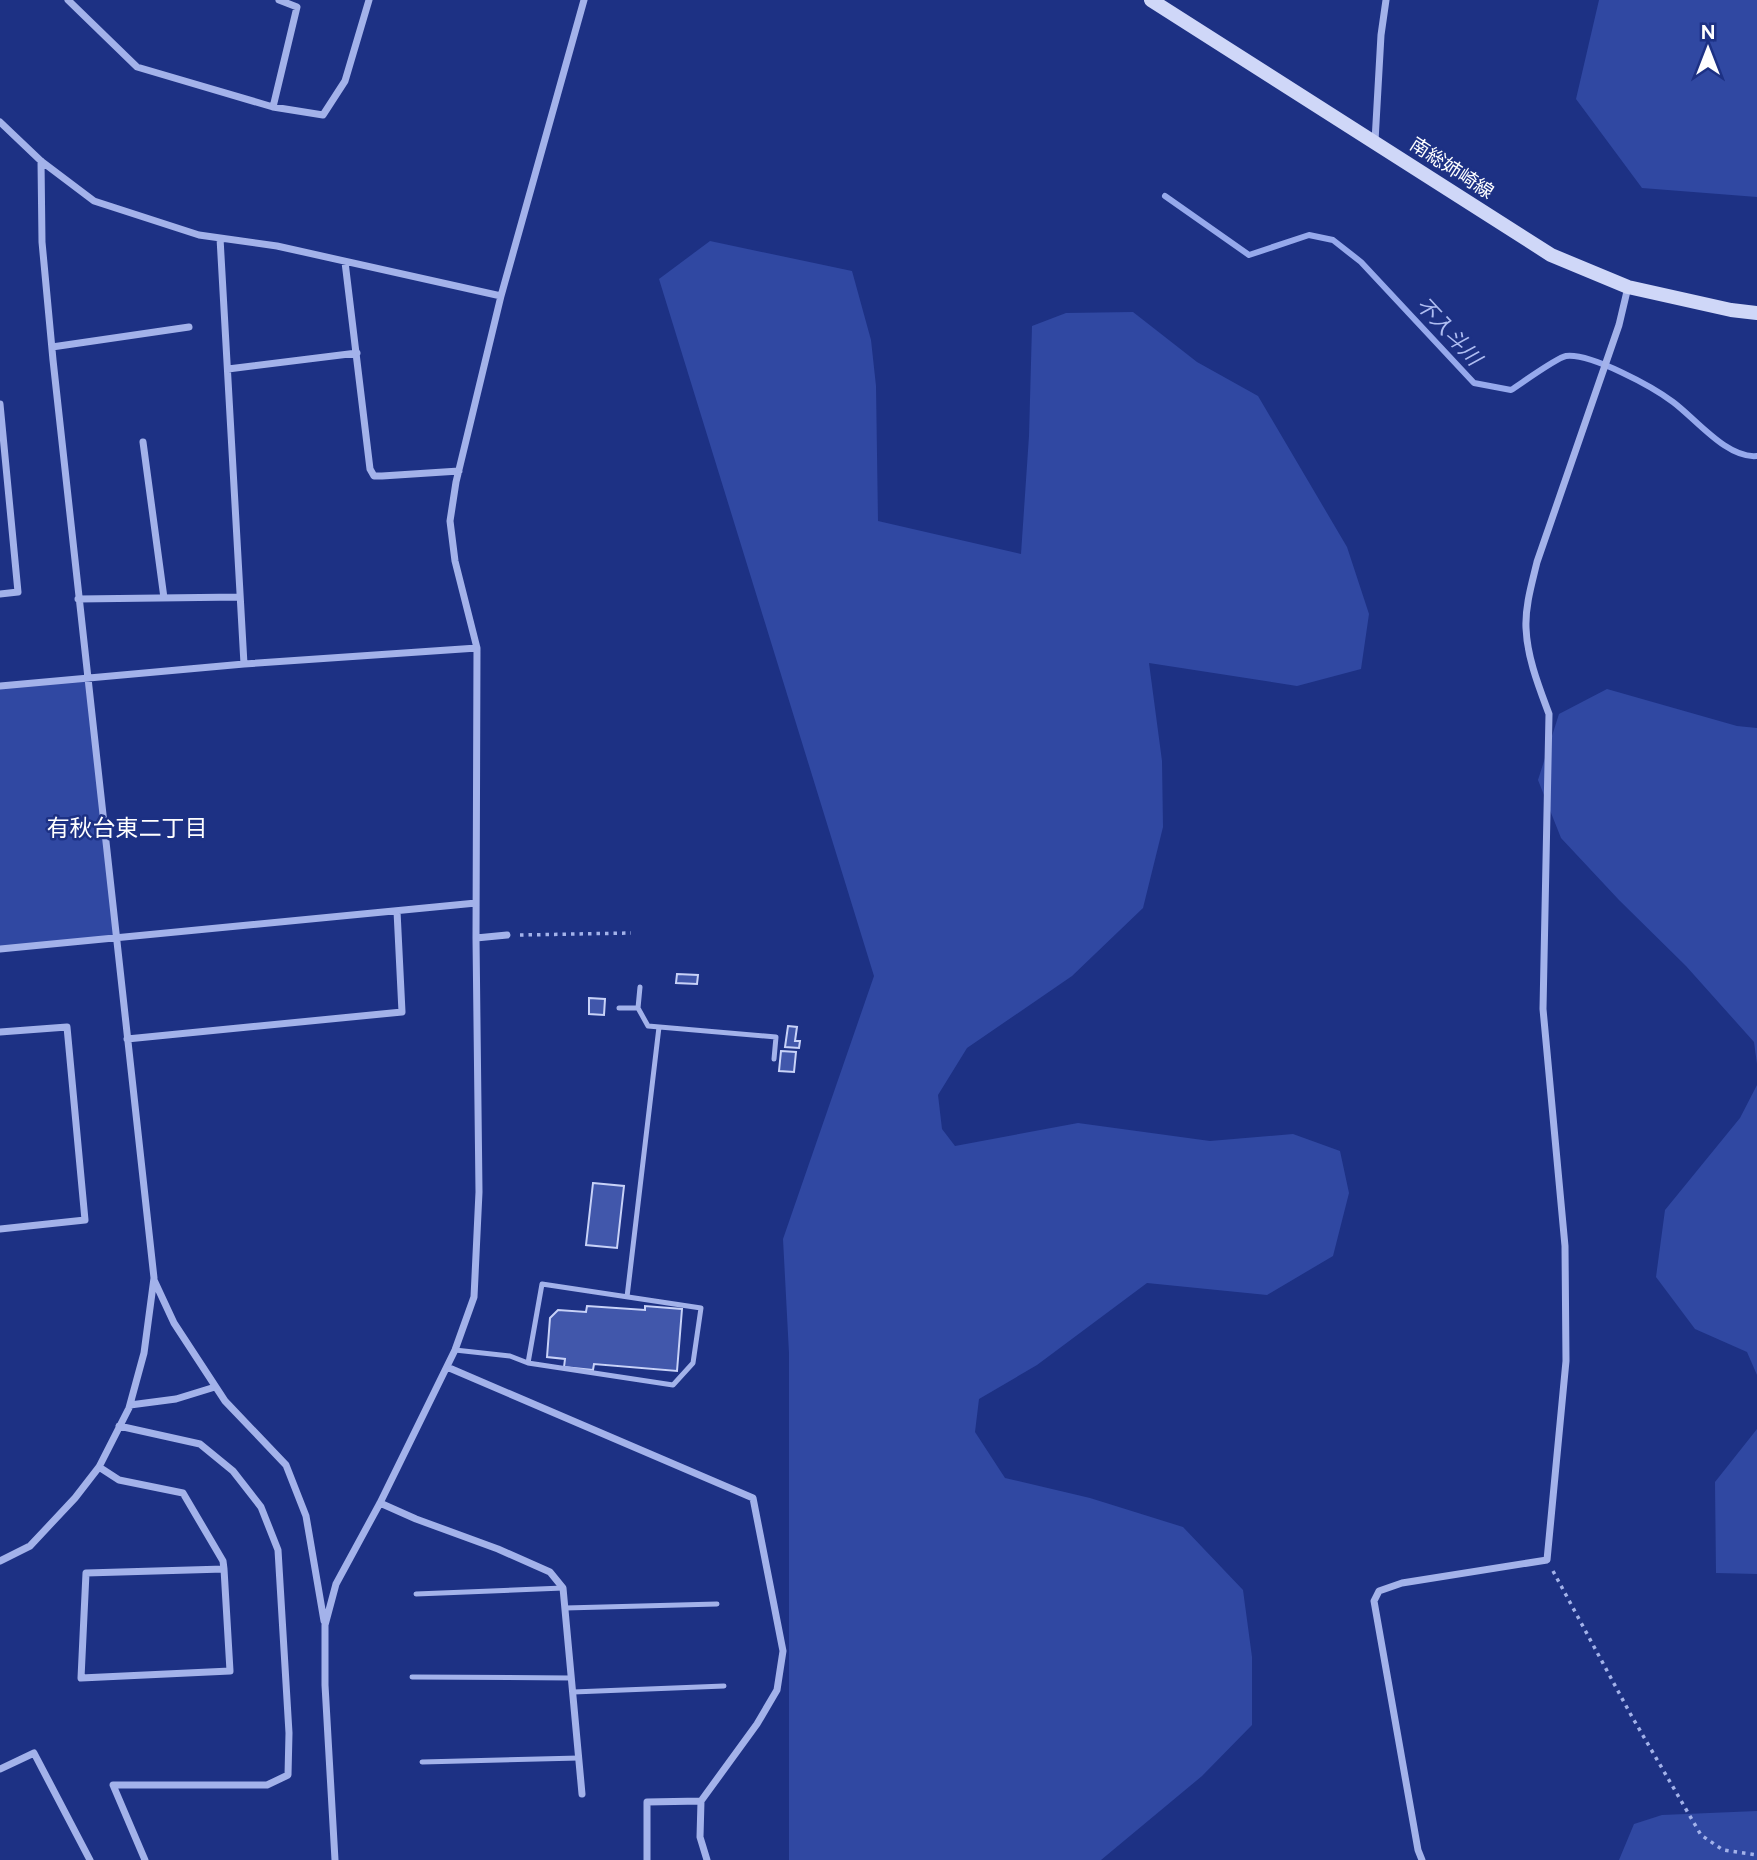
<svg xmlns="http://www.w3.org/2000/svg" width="1757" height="1860" font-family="Figtree,'Noto Sans JP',sans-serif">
  <rect width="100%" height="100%" fill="#1d3184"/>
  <path fill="#3048a2" d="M1599 0H1757V197L1642 188 1576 99Z
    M710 241 852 271 871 340 876 386 878 521 1021 554 1029 436 1032 326 1066 313 1133 312 1197 362 1258 396 1347 547 1369 614 1361 669 1297 686 1149 663 1162 761 1163 827 1143 908 1072 976 967 1048 938 1095 942 1129 955 1146 1078 1123 1210 1141 1293 1134 1340 1151 1349 1193 1333 1256 1267 1295 1147 1283 1037 1365 979 1399 975 1432 1005 1478 1090 1498 1183 1527 1243 1590 1252 1657V1725L1202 1776 1101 1860H789V1353L783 1239 874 976 659 279Z
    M89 678 116 940 0 949V686Z
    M1607 689 1737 726 1757 728V1064L1754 1042 1686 966 1619 900 1561 838 1538 780 1559 714Z
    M1757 1085V1375L1747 1352 1695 1329 1656 1277 1665 1210 1740 1118Z
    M1757 1429V1574L1716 1573 1715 1482Z
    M1757 1811V1860H1619L1634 1824 1662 1815Z"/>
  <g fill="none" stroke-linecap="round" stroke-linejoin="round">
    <path stroke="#96a9ec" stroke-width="6" d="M1165 196 1249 255 1309 235 1333 240 1361 262 1474 383 1511 390C1522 383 1556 358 1566 356 1591 353 1653 387 1673 402 1696 419 1727 459 1757 456"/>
  </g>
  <path fill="#4157ab" stroke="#c8d2f8" stroke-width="2" d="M677 974 698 975 697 984 676 983Z
    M589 998 605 999 604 1015 589 1014Z
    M788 1026 797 1027 795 1041H800L799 1048 785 1047Z
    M781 1051 796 1052 794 1072 779 1071Z
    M593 1183 624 1186 617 1248 586 1245Z
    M587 1306 645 1310V1306L682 1309 677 1371 594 1364 593 1370 564 1367 565 1359 547 1357 550 1318 558 1310 586 1312Z"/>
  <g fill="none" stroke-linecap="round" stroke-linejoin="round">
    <path stroke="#a3b2ea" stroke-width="3.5" stroke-dasharray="3.5 5" stroke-linecap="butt" d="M520 935 631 933
      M1553 1571 1631 1715 1701 1835 1723 1850 1757 1855"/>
    <path stroke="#a3b2ea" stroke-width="5" d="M640 987 638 1008 648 1026 776 1037 774 1059
      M619 1008H638
      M627 1297 659 1027
      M455 1350 510 1356 528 1363 542 1284 701 1308 693 1363 673 1385 528 1363
      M416 1594 563 1588
      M565 1608 717 1604
      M412 1677 571 1678
      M573 1692 724 1686
      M422 1762 579 1758"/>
    <path stroke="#a3b2ea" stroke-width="7" d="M68 0 137 67 273 107 323 115 345 81 369 0
      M273 107 297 7 279 0
      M0 122 41 161 94 201 199 235 277 246 501 296
      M1375 141 1381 35 1386 0
      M220 238 244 664
      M345 262 370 469 374 476H382L459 471
      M52 347 189 327
      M228 369 357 353
      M0 404 18 592 0 594
      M143 442 164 598
      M78 599 240 597
      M0 686 244 664 477 648
      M476 938 507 935
      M0 949 476 903
      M0 1032 67 1027 85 1220 0 1229
      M127 1039 402 1012 397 911
      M154 1280 174 1323 225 1401 286 1465 306 1516 324 1621
      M447 1367 753 1498 783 1651 777 1690 757 1724 701 1801 700 1837 707 1860
      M130 1405 176 1399 215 1387
      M119 1426 200 1444 233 1471 261 1507 278 1550 289 1733 288 1775 267 1785H113L145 1860
      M99 1467 119 1480 183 1493 223 1561 224 1569 230 1671 81 1678 86 1573 224 1569
      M380 1503 416 1519 498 1549 550 1572 563 1588 582 1794
      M0 1561 30 1546 75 1498 99 1467 129 1408 144 1353 154 1278 53 360 42 242 41 161
      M0 1769 34 1753 90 1860
      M335 1860 325 1685V1625L336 1584 380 1503 455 1350 474 1297 479 1192 476 938 477 648 455 561 450 521 456 482 501 296 584 0
      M647 1860V1802L701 1801
      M1422 1860 1418 1850 1374 1601 1379 1591 1402 1583 1547 1560 1566 1361 1565 1246 1543 1009 1549 714C1539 687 1527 657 1526 628 1525 606 1532 583 1537 562L1619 325 1628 287"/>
    <path stroke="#cfd7f8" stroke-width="14" d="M1151 0 1551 255 1628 287 1731 310 1757 313"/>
  </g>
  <g text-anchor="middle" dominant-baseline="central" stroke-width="5" stroke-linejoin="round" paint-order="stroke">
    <g font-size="19" fill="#fff" stroke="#1d3184">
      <text transform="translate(1452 168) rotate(33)">南総姉崎線</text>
    </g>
    <g font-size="21" font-style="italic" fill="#afbdf2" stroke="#1d3184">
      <text transform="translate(1449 331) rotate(47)">不入斗川</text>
    </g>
    <g font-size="23" fill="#fff" stroke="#1d3184">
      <text x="127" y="828">有秋台東二丁目</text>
    </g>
  </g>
  <g transform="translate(1708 49)" stroke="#1d3184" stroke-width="5" paint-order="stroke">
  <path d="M0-5L12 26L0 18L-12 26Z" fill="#ffffff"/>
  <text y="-10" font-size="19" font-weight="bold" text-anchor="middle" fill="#ffffff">N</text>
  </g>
</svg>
